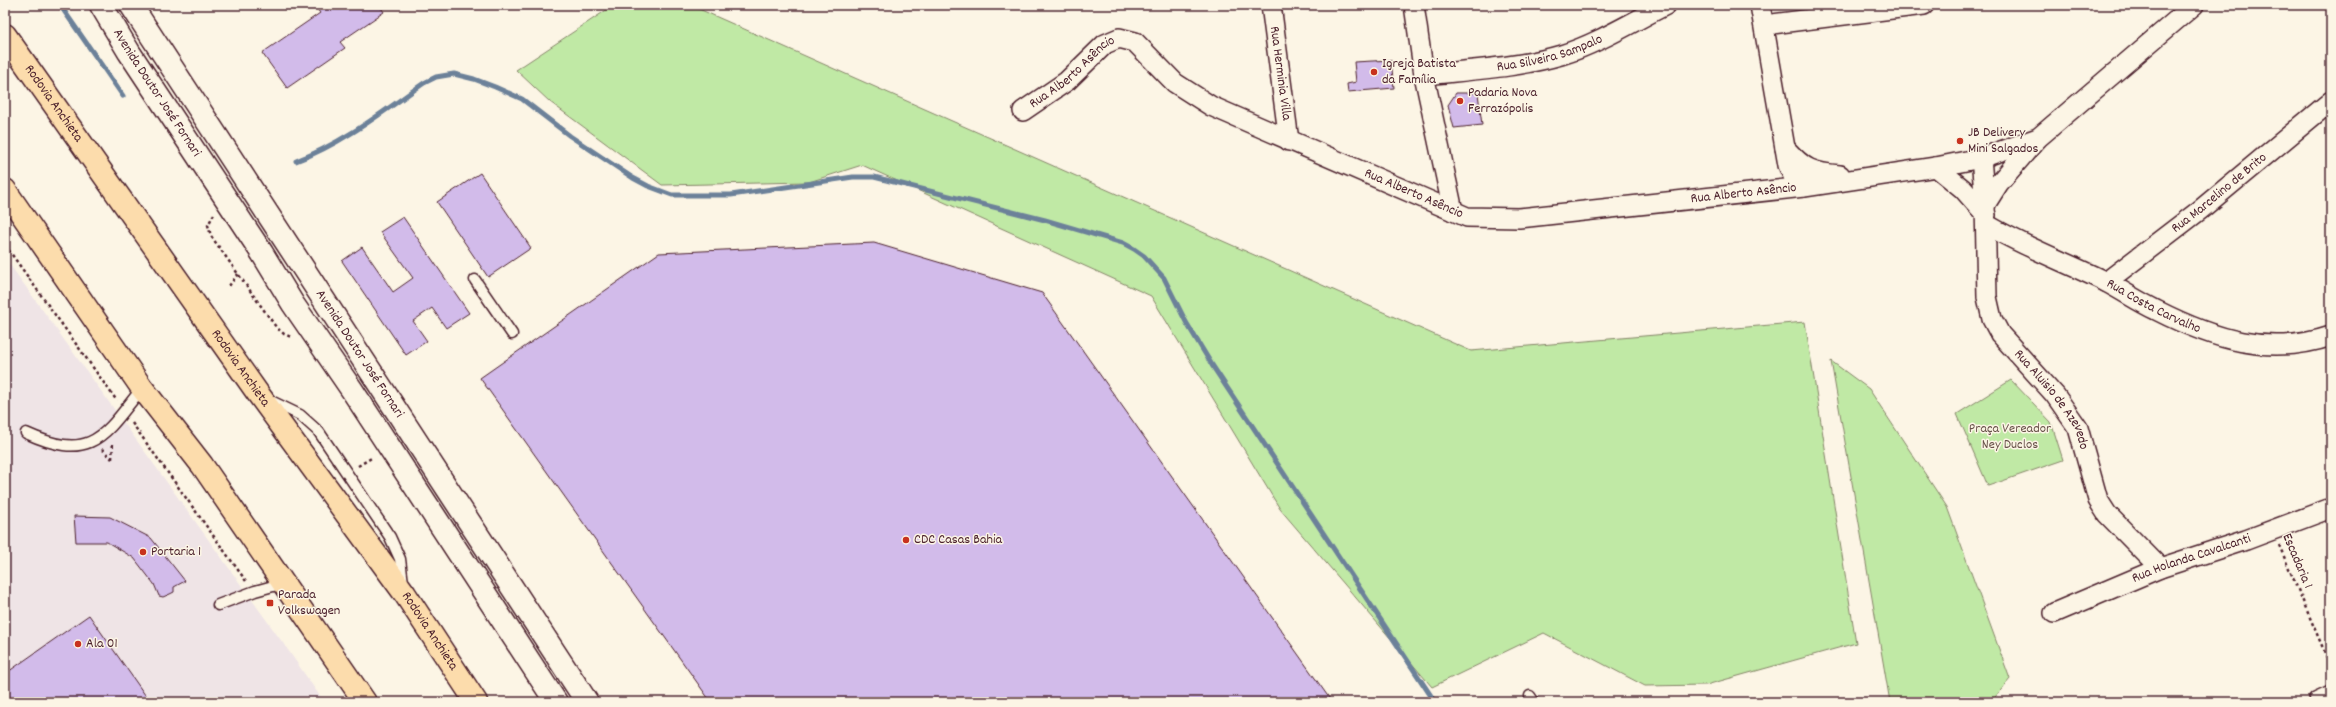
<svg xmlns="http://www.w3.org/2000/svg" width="2336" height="707" font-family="Dekko,sans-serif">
  <rect width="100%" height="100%" fill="#fcf5e5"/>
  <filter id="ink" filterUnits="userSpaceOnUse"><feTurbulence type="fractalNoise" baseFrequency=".025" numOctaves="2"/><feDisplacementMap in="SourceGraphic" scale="8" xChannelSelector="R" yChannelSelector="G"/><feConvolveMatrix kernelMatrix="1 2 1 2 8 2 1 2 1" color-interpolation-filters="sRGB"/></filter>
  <g filter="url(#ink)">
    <path fill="#efe4e6" d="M5 258 288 650 324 702H5Z"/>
    <path fill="#c0e9a5" stroke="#858468" d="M614 5H690L1471 351 1805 322 1856 643 1706 685 1645 686 1544 633 1432 687 1280 509 1151 296 862 165 809 182 662 185 550 102 516 70Z
      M1831 361 1869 389 1947 507 2010 679 1991 702H1890Z
      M2011 380 2051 422 2063 460 1988 486 1957 414Z"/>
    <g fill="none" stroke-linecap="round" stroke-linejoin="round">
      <path stroke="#6c8199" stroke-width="5" d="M60 5 123 96
        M296 161C342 144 384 111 424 83L436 77 454 74 474 79 495 87 522 99 570 136 633 178 648 186 672 195H731L853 177H874L1045 220 1123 243 1134 249 1144 256 1164 278 1186 322 1212 365 1435 702"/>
    </g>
    <path fill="#d2bbea" stroke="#4a1f2b" d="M314 5H379L384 12 340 42 345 48 287 88 262 53 320 13Z
      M1391 60 1394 88 1348 92 1347 84 1356 82 1354 62Z
      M1456 93H1478L1482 125 1454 128 1448 105Z
      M480 173 531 248 488 277 437 202Z
      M403 217 469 313 446 328 432 308 413 321 427 341 406 355 342 261 362 247 393 292 413 278 380 232Z
      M874 243 1042 293 1332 702H711L480 378 659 253Z
      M74 516 110 517 151 538 185 581 174 587V592L170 594 163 597 159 596 154 584 134 558 107 542H76Z
      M89 615 150 702H5V674Z"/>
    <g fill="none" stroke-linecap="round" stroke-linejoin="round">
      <g stroke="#4a1f2b" stroke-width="13">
        <path id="lane" d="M475 280 512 334
          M269 400 300 415 319 432 390 537 400 559 403 583
          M26 433C92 463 104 436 142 388
          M218 605 255 591 284 583
          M1530 696 1534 702"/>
      </g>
      <g stroke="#4a1f2b" stroke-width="22">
        <g id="street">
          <path id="s1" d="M1271 5 1289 141"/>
          <path d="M1414 5 1424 75 1453 211"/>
          <path d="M1760 5 1788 165 1794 178 1804 187"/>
          <path d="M1764 25 1924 5"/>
          <path id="s2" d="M1424 75C1469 70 1517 68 1561 55 1597 44 1632 22 1666 5"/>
          <path id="s3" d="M1023 111 1067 81 1105 44 1119 38 1135 42 1175 83 1211 106 1467 217 1519 218 1804 187 1936 167 1981 158 2038 138 2194 5"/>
          <path d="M1785 148C1804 169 1812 173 1840 175"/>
          <path id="s4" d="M1981 158 1985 205 1987 297 1992 319 2000 334 2055 395 2078 428 2098 500 2107 514 2160 568"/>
          <path d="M1936 167 1963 189 1986 215"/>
          <path d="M1985 205 1999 183 2037 139"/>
          <path id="s5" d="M1986 224C2024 247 2066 262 2106 282 2123 291 2139 302 2156 310 2213 339 2269 357 2331 336"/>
          <path id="s6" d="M2106 282 2200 210 2331 101"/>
          <path id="s7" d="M2054 613 2160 568 2246 540 2331 508"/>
          <path d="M2318 702 2331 696"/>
        </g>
      </g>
      <g stroke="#4a1f2b" stroke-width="25">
        <g id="secondary">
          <path id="s8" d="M101 5 129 52 262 253 293 304 352 390 556 702"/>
          <path id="s9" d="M131 5 587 702"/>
        </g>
      </g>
      <g stroke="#4a1f2b" stroke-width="25">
        <g id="highway">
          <path id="s10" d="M5 35 259 395 405 594 476 702"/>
          <path d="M5 190 142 388 202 465 365 702"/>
        </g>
      </g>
      <path stroke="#4a1f2b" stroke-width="2.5" stroke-dasharray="3 3" stroke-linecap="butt" d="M214 214 208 225 211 236 276 327 284 334 291 337
        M5 245 117 401
        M229 286 238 274
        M132 423 246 581
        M102 449 112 459
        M112 459 113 442
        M358 466 373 457
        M2279 545 2331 667"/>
      <use href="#lane" stroke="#fcf5e5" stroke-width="10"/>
      <use href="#street" stroke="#fcf5e5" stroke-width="19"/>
      <use href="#secondary" stroke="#fcf5e5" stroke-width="22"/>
      <use href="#highway" stroke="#fcdcac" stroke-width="22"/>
    </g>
  </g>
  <g fill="#c8321e" stroke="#fcf5e5" stroke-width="1.5">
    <circle cx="1374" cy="72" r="4"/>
    <circle cx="1460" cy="101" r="4"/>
    <circle cx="1960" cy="141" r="4"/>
    <circle cx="906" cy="540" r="4"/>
    <circle cx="143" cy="552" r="4"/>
    <rect x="266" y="599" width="8" height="8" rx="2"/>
    <circle cx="78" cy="644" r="4"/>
  </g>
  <g text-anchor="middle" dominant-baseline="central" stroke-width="3" stroke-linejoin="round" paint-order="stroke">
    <g font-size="14" fill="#4a1f2b" stroke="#fcf5e5">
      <text stroke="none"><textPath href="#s2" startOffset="128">Rua Silveira Sampalo</textPath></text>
      <text stroke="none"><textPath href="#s1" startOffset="69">Rua Herminia Villa</textPath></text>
      <text stroke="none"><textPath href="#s3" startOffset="63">Rua Alberto Asêncio</textPath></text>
      <text stroke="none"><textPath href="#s8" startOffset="104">Avenida Doutor José Fornari</textPath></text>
      <text stroke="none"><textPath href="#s10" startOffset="84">Rodovia Anchieta</textPath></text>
      <text stroke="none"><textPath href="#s3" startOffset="795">Rua Alberto Asêncio</textPath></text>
      <text stroke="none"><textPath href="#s6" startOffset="144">Rua Marcelino de Brito</textPath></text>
      <text stroke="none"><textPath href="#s3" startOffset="459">Rua Alberto Asêncio</textPath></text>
      <text stroke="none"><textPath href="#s5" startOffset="187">Rua Costa Carvalho</textPath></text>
      <text stroke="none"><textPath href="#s9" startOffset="417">Avenida Doutor José Fornari</textPath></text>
      <text stroke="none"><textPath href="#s10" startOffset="408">Rodovia Anchieta</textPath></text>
      <text stroke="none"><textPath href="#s4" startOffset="263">Rua Aluisio de Azevedo</textPath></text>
      <text stroke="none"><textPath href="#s7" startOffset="148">Rua Holanda Cavalcanti</textPath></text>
      <text transform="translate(2297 561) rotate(67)">Escadaria 1</text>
      <text stroke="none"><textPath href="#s10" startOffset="732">Rodovia Anchieta</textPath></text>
    </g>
    <g font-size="14" fill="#4a1f2b" stroke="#fcf5e5" text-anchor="start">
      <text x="1382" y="64">Igreja Batista<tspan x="1382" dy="16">da Família</tspan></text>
      <text x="1468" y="93">Padaria Nova<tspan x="1468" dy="16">Ferrazópolis</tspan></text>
      <text x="1968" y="133">JB Delivery<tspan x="1968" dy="16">Mini Salgados</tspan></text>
      <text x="914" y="540">CDC Casas Bahia</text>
      <text x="151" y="552">Portaria 1</text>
      <text x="278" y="595">Parada<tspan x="278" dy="16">Volkswagen</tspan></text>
      <text x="86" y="644">Ala 01</text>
    </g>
    <g font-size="14" fill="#68524a" stroke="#fcf5e5">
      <text x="2010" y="429">Praça Vereador<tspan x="2010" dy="16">Ney Duclos</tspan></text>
    </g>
  </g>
  <rect width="2336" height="707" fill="none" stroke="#fcf5e5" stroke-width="20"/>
  <rect x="10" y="10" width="2316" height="687" fill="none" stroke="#4a1f2b" stroke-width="1.5" filter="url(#ink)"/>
</svg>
